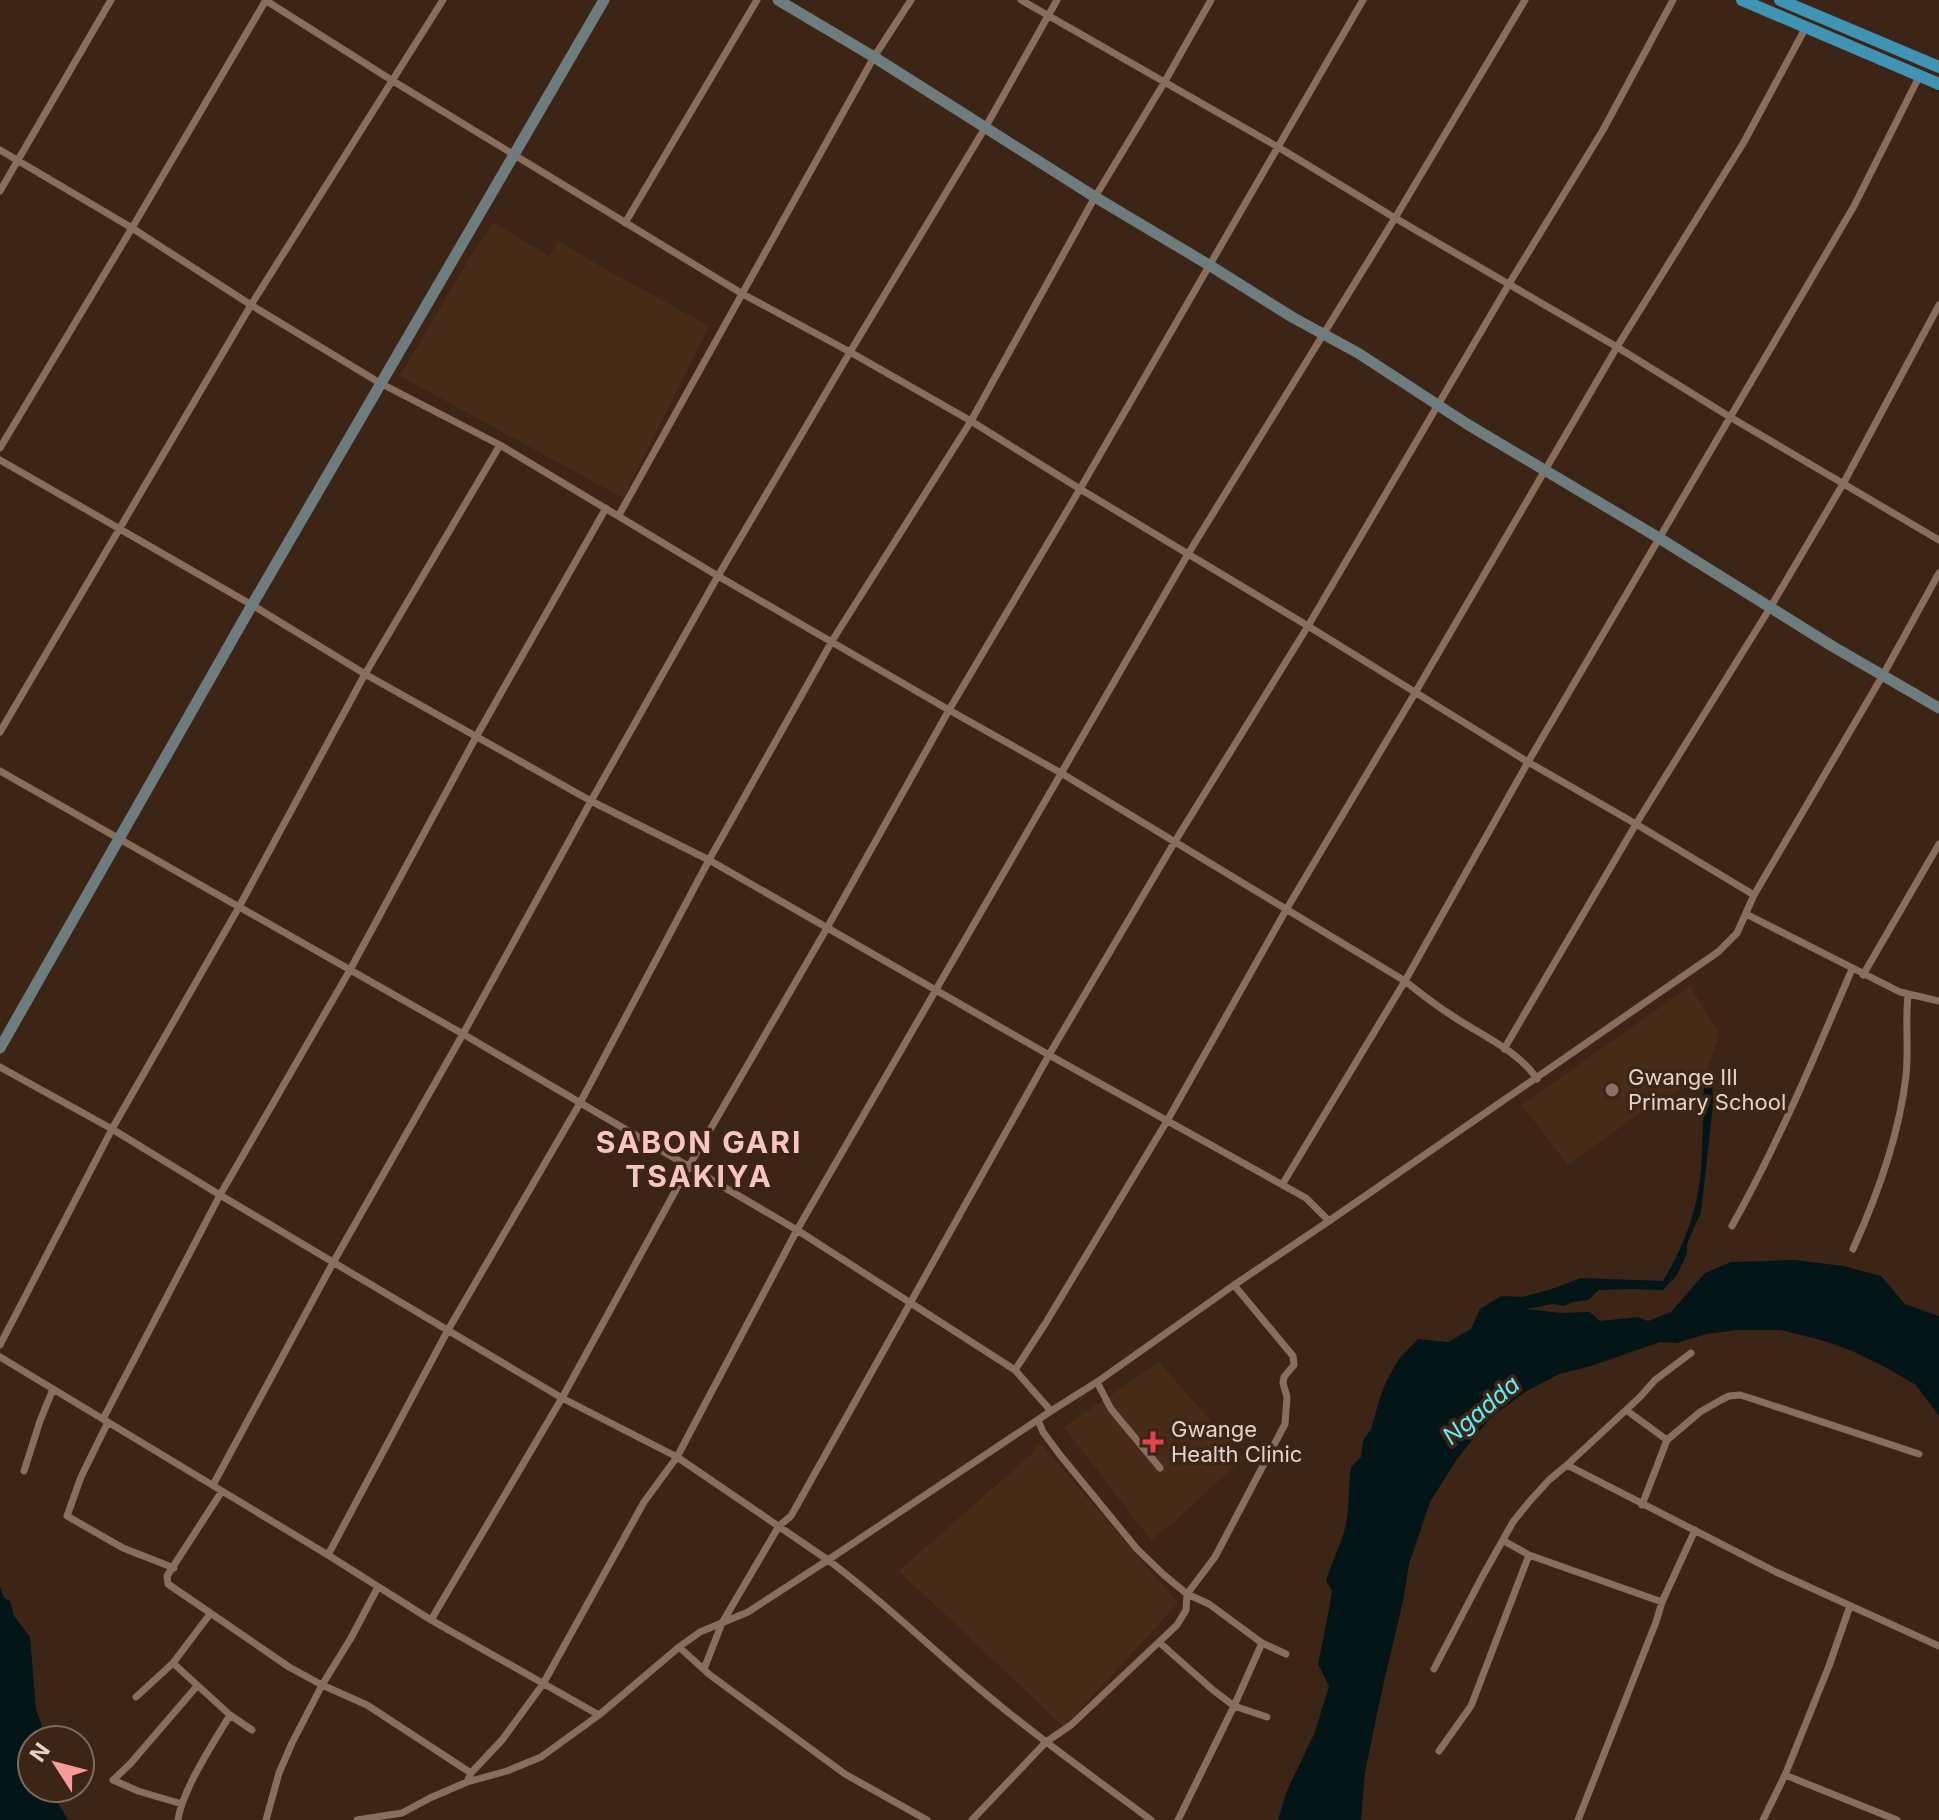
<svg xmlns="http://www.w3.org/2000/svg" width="1939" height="1820" font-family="Inter,sans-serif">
  <rect width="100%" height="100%" fill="#3c2516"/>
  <path fill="#492c18" d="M494 223 549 256 559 241 603 268 709 326 623 498 400 376 472 254Z
    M1690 986 1719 1034 1705 1075 1640 1113 1568 1165 1522 1105Z
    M1159 1362 1243 1458 1174 1522 1151 1540 1064 1427Z
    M1040 1443 1178 1603 1064 1727 899 1571 1035 1451 1033 1447Z"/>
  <path fill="#031516" d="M1707 1074 1712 1080 1713 1106 1701 1212 1687 1244V1253L1677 1275 1663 1290 1630 1289 1599 1290 1588 1300 1573 1302 1564 1306 1553 1304 1526 1309 1561 1313 1590 1312 1600 1321 1638 1317 1648 1321 1671 1312 1705 1273 1731 1262 1795 1260 1843 1266 1881 1276 1905 1304 1939 1316V1416L1916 1385 1887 1368 1852 1351 1821 1340 1781 1330H1737L1706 1334 1677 1343 1660 1342 1591 1366 1559 1374 1525 1392 1490 1418 1457 1459 1430 1502 1409 1564 1403 1601 1381 1695 1365 1772 1361 1820H1278L1286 1793 1315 1732 1329 1686 1318 1664 1329 1610 1332 1590 1326 1581C1331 1564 1339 1549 1344 1532 1350 1511 1348 1488 1351 1467L1361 1457 1363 1441 1371 1429 1382 1391 1389 1376 1399 1359 1418 1339 1448 1342 1471 1329 1480 1309 1501 1296 1522 1297 1549 1290 1581 1278 1663 1281C1680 1253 1694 1220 1699 1187 1702 1166 1702 1145 1703 1124 1705 1104 1701 1094 1707 1074Z
    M0 1586 4 1598 10 1601 14 1616 30 1637 36 1710 41 1723 43 1740H32V1788H52L56 1800 68 1820H0Z"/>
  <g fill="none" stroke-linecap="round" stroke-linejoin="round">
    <path stroke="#8a6e5d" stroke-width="7" d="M265 0 393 81 741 293 850 352 971 421 1080 489 1308 626 1528 762 1636 824 1754 895
      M1021 0 1278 147 1395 218 1617 347 1730 417 1939 540
      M0 150 132 228 251 305 380 383 500 445 718 576 949 710 1061 773 1405 981C1420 993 1435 1005 1451 1015 1479 1034 1518 1050 1537 1079
      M0 191 111 0
      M625 223 757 0
      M0 448 132 228 266 0
      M0 460 252 605 365 674 591 801 709 860 1049 1055 1306 1198 1329 1221 1234 1285
      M619 515 874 57 911 0
      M0 732 251 305 443 0
      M0 771 463 1034 797 1230 1015 1370 1051 1411 1097 1382 1111 1409 1160 1468
      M1746 914 1900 992 1939 1001
      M1863 975 1939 844
      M1504 1049 1636 824 1770 608 1843 484 1939 305
      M0 1067 112 1129 220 1195 562 1398 677 1457 828 1560 1051 1411
      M1282 1185 1405 981 1528 762 1854 206 1920 75
      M1329 1221 1718 952 1737 933 1754 895 1883 675 1939 573
      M1732 1226C1778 1144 1815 1056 1852 969
      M1853 1249C1878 1194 1899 1136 1906 1076 1909 1049 1905 1022 1908 995
      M0 1345 112 1129 239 907 365 674 500 445
      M0 1357 328 1555 431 1620 599 1715
      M1015 1370 1045 1324 1167 1121 1286 910 1415 693 1617 347 1744 142 1806 27
      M1626 1410 1667 1440
      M103 1419 220 1195 350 970 476 737 606 508
      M1038 1420 1043 1432 1060 1455 1137 1549 1164 1575 1187 1594 1209 1604 1262 1643 1286 1654
      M108 1422 81 1477 67 1516 123 1548 174 1568
      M1567 1465 1776 1572 1939 1646
      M24 1471 40 1421 53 1389
      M213 1485 334 1261 463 1034 591 801 718 576 850 352 985 128 1057 0
      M222 1491 167 1576 168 1584 289 1667 322 1685 367 1705 471 1773
      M1642 1505 1667 1440 1700 1412 1721 1400 1729 1396 1740 1395 1750 1398 1919 1454
      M1504 1541 1529 1555 1662 1602
      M328 1555 448 1330 580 1103 709 860 832 641 971 421 1095 197 1164 83 1211 0
      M431 1620 562 1398 689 1166 827 928 949 710 1080 489 1363 0
      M1160 1643 1213 1690 1234 1706 1267 1717
      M679 1647 700 1632 748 1612 828 1560C877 1596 921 1639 968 1679 1026 1729 1089 1774 1151 1820
      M173 1663 230 1715 252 1730
      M704 1669 722 1623 779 1526 791 1516 1049 1055 1174 843 1308 626 1509 284 1603 130 1673 0
      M1434 1669 1482 1577 1513 1522 1529 1502 1549 1480 1567 1465 1640 1397 1655 1380 1691 1353
      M136 1697 173 1663 210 1614
      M1439 1751 1471 1706 1529 1555
      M1785 1775 1897 1820
      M467 1782 471 1773 502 1740 543 1684 644 1502 677 1457 797 1230 1188 554 1395 218 1525 0
      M182 1804 138 1791 113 1780 130 1764 197 1686
      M178 1820C182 1790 214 1742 230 1715
      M266 1820 279 1773 292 1743 322 1685 351 1638 378 1587
      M357 1820 402 1813 430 1798 467 1782 507 1771 541 1757 599 1715 679 1647 710 1675 845 1774 927 1820
      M972 1820 1046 1742 1071 1725 1177 1625 1186 1610 1187 1594 1215 1557 1285 1424 1287 1397 1283 1383 1284 1377 1294 1365 1293 1356 1234 1285 1097 1382
      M1178 1820 1234 1706 1262 1643
      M1578 1820 1656 1622 1662 1602 1695 1530
      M1763 1820 1785 1775 1829 1666 1850 1606"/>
    <path stroke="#6e7c7d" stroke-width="11" d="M778 0 874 57 1095 197 1209 265 1292 317 1358 353 1467 424 1659 538 1832 646 1939 708
      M0 1048 252 605 604 0"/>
    <path stroke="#3e94b2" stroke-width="12" d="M1742 0 1939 84
      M1780 0 1939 67"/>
  </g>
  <circle fill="#8d6e63" stroke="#3c2516" stroke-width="3" cx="1612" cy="1090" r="8"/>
  <path fill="#e0444e" stroke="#3c2516" stroke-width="3" d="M1149 1430h8v8h8v8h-8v8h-8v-8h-8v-8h8z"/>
  <g text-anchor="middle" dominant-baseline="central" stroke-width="7" stroke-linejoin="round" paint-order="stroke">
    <g font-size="22" fill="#e2d2c8" stroke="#3c2516" text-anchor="start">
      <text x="1628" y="1077">Gwange III<tspan x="1628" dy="25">Primary School</tspan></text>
      <text x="1171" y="1429">Gwange<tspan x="1171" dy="25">Health Clinic</tspan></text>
    </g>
    <g font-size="24" font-style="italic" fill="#5eeef9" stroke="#3c2516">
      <text transform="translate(1481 1410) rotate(-40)">Ngadda</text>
    </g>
    <g font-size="30" font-weight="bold" letter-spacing="2" fill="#f9c5c4" stroke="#3c2516">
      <text x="699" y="1142">SABON GARI<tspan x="699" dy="34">TSAKIYA</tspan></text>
    </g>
  </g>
  <g transform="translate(56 1764) rotate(306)"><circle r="38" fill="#3c2516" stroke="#7e6a5d" stroke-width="2"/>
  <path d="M0-6L14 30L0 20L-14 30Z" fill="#f59b9b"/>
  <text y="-12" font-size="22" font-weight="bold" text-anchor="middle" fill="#e2d2c8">N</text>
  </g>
</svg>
